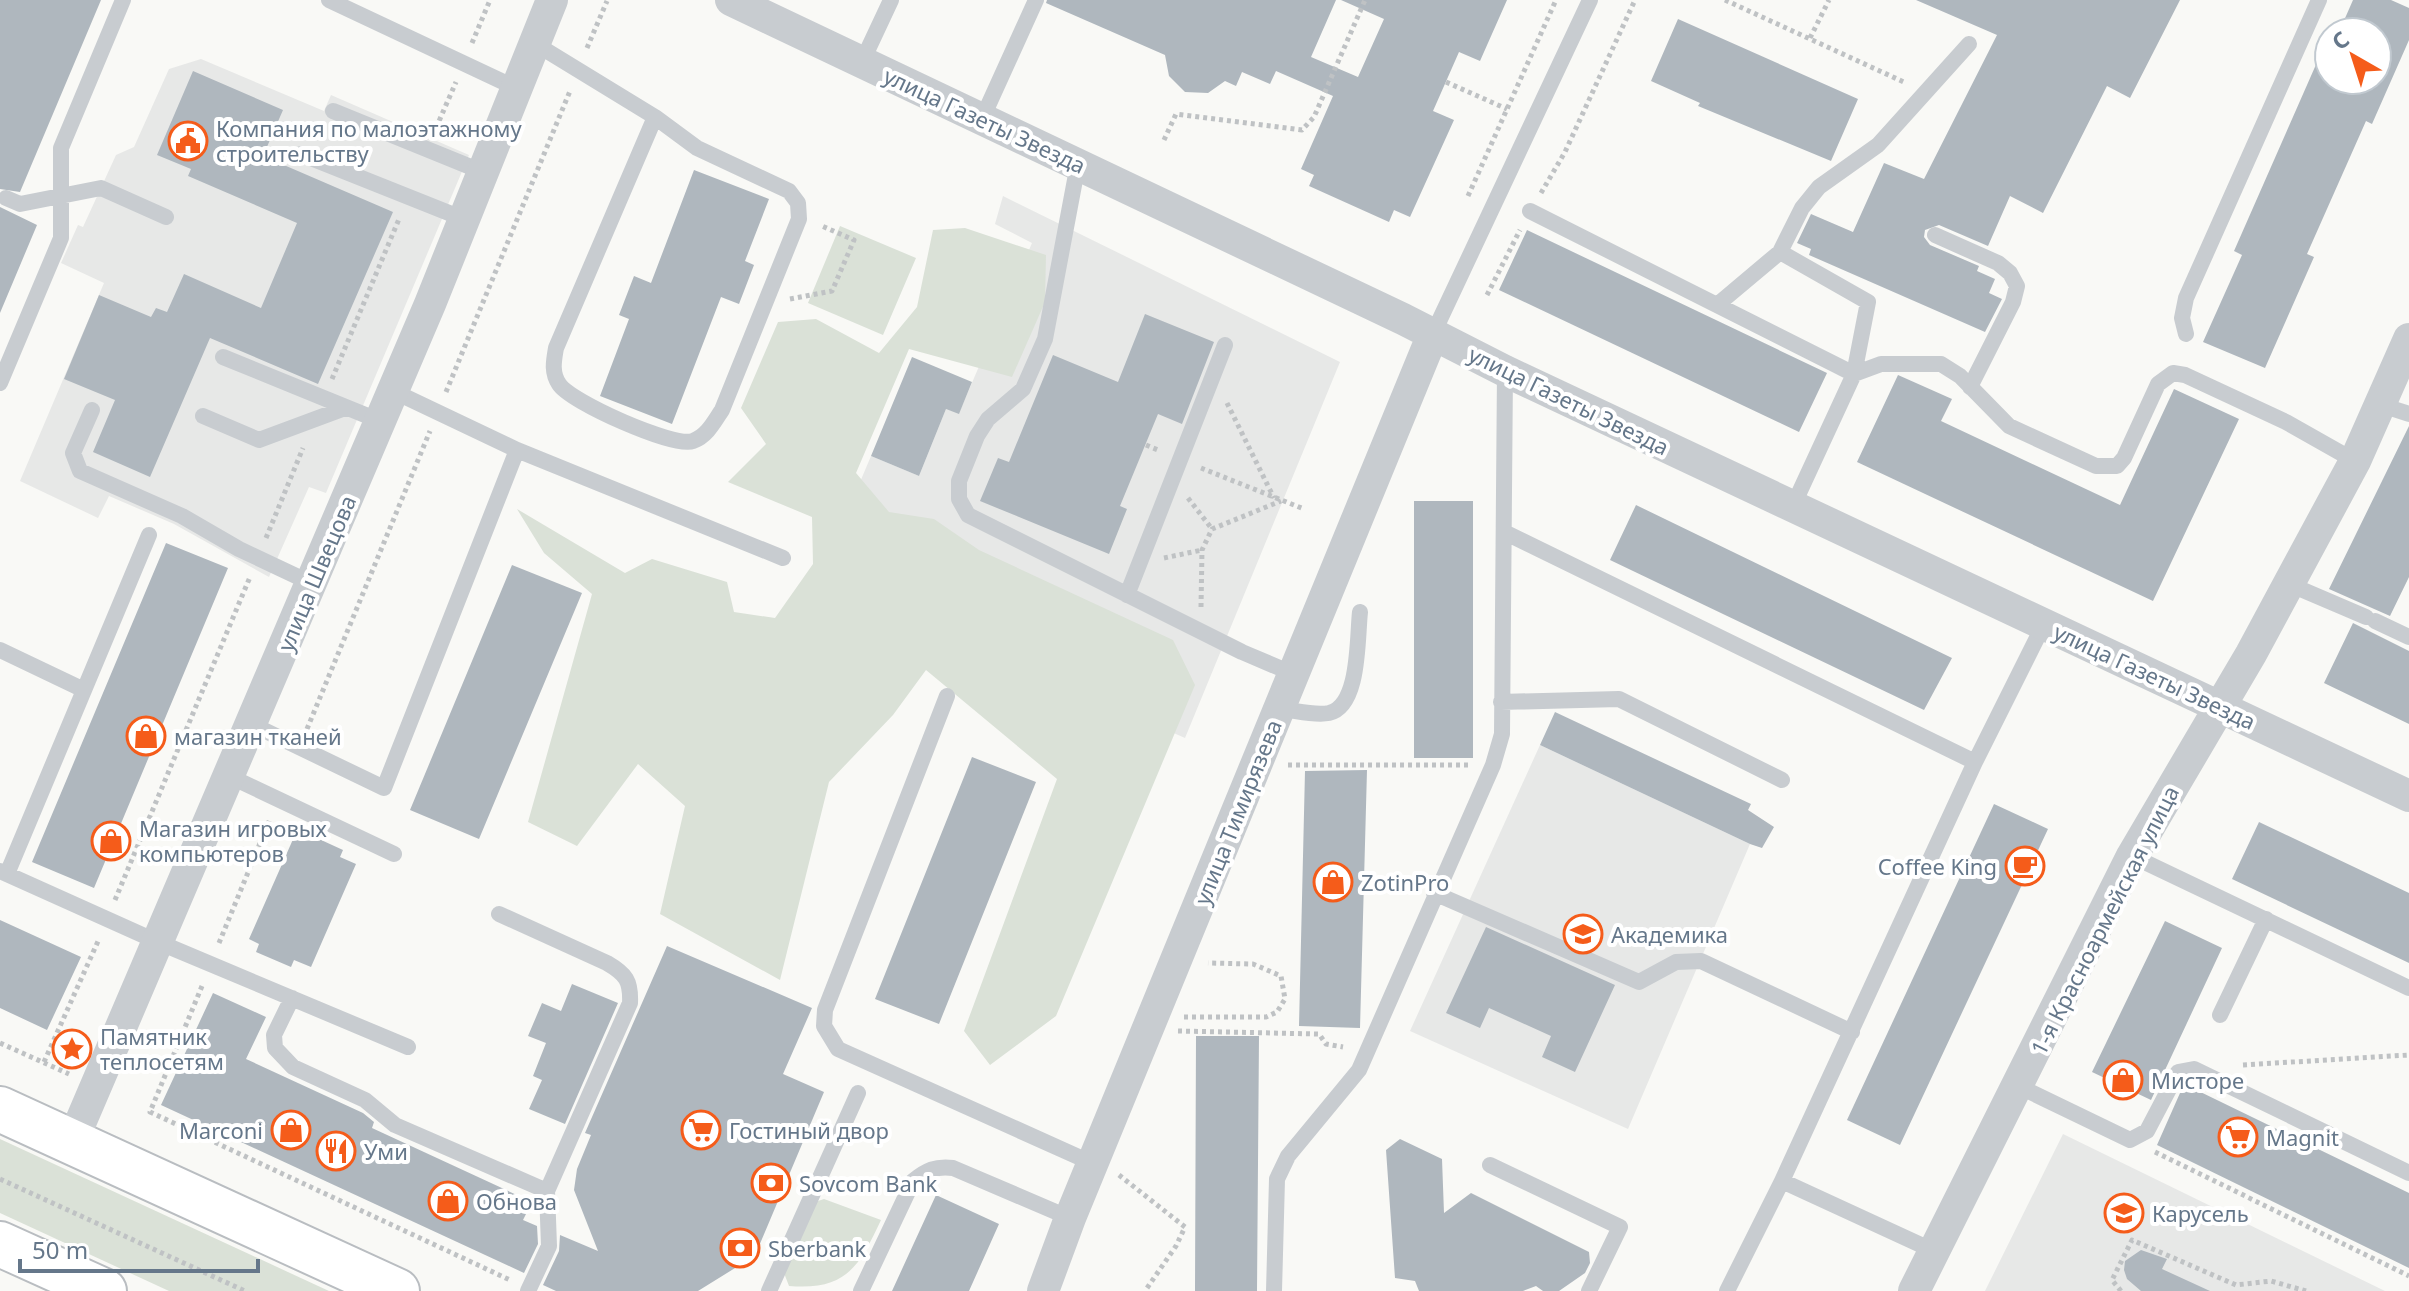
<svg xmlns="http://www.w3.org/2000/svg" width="2409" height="1291" font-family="'Noto Sans',sans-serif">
  <rect width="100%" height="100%" fill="#f9f9f6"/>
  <path fill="#e7e8e7" d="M201 59 324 111 331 95 469 155 326 493 309 487 269 577 174 524 109 496 98 518 20 481 104 283 61 263 78 225 83 227 116 155 134 147 169 69Z
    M1003 196 1340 362 1185 738 820 577 871 456 919 476 946 409 959 413 1032 243 995 224Z
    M1540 745 1750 844 1628 1129 1410 1031Z
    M2063 1134 2385 1291H1985Z"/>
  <path fill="#dae1d7" d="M840 226 916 258 883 335 808 303Z
    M965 228 1046 255 1045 302 1012 377 909 349 856 473 889 512 934 519 979 550 1173 640 1195 685 1056 1016 990 1065 964 1031 1057 779 926 670 893 715 829 782 780 980 660 914 685 806 638 764 577 846 528 822 592 594 544 553 517 509 625 573 652 559 727 582 734 612 775 618 813 564 812 517 728 482 766 444 741 408 778 322 816 319 879 353 917 307 933 230Z
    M0 1139 329 1291H169L0 1213Z
    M824 1199 881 1220C860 1264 848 1291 789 1286L784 1273 815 1202Z"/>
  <path fill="#afb7be" d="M0 0H101L20 192 0 189Z
    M1047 0H1336L1311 57 1358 77 1384 19 1341 0H1507L1480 61 1459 52 1433 111 1454 120 1410 217 1394 210 1389 222 1309 186 1314 175 1301 169 1333 96 1276 71 1270 84 1242 72 1236 86 1225 81 1208 93 1185 92 1169 76 1165 55 1046 3Z
    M1916 0H2180L2130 98 2107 86 2043 213 2010 196 1988 246 1939 225 1925 230 1924 237 1930 245 1979 266 1977 271 1995 279 1989 293 2002 299 1985 332 1809 255 1811 249 1797 243 1811 214 1853 232 1884 163 1924 179 1997 35Z
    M2353 0H2391L2409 8V40L2372 124 2366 121 2307 254 2314 257 2265 368 2203 342 2242 255 2234 251 2329 35V80H2377V32H2339Z
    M1678 19 1858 99 1831 161 1698 106 1700 103 1651 81Z
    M193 71 283 110 263 156 393 212 318 384 210 338 150 477 93 452 115 400 64 379 99 295 151 317 156 308 167 312 184 274 261 308 297 223 188 176 191 169 157 155Z
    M694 170 769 199 745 261 754 265 739 304 721 297 672 424 600 396 629 319 619 315 634 276 651 283Z
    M0 207 37 225 0 313Z
    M1527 230 1827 373 1799 432 1499 290Z
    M1145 314 1214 342 1182 424 1158 414 1120 506 1127 509 1109 554 980 501 998 458 1009 462 1053 355 1118 382Z
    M912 357 972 382 959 414 946 409 919 476 871 456Z
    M1898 375 1952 399 1941 421 2120 505 2174 389 2239 419 2153 601 1857 462Z
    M2409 426V577L2390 616 2329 589Z
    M1414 501H1473V758H1414Z
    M1636 505 1952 658 1924 710 1610 560Z
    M166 543 228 568 94 888 32 862Z
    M512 565 582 593 479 839 410 810Z
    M2353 623 2409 651V724L2324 683Z
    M1555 712 1751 804 1748 810 1774 827 1762 848 1750 844 1540 745Z
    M972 757 1036 782 939 1024 875 999Z
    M1367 770 1360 1028 1299 1026 1305 771Z
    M1994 804 2048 829 1900 1145 1847 1120Z
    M2259 822 2409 893V963L2232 879Z
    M308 834 343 850 340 857 356 864 311 967 294 960 291 967 256 952 259 944 249 939 294 837 304 841Z
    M0 920 81 957 47 1030 0 1008Z
    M2165 921 2222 948 2151 1100 2092 1072Z
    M1486 927 1615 985 1575 1072 1542 1057 1551 1036 1489 1008 1480 1028 1446 1013Z
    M667 946 812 1008 783 1074 824 1092 759 1246 748 1260 698 1291H556L543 1285 559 1251 560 1235 598 1251 574 1190 577 1169 591 1135 585 1133Z
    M572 984 618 1003 565 1124 529 1109 542 1080 533 1076 546 1043 528 1036 542 1003 561 1011Z
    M213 993 266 1017 246 1059 363 1113 374 1122 372 1128 532 1202 523 1220 537 1226 538 1244 524 1273 161 1105Z
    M1196 1036H1259L1257 1291H1195Z
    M2184 1084 2409 1193V1268L2157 1145Z
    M1400 1139 1442 1159 1444 1213 1471 1193 1589 1252 1590 1263 1585 1273 1559 1291H1543L1536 1286 1523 1291H1419L1415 1281 1395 1278 1386 1150Z
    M936 1195 999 1224 969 1291H892Z
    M2141 1250 2167 1259 2162 1269 2210 1291H2141L2127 1279 2124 1270 2125 1261Z"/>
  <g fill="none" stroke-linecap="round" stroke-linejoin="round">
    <g stroke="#b9bdc1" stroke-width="48">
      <path id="primary" d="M0 1109 397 1291
        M0 1244 104 1291"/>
    </g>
    <path stroke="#bfc2c4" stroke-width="5" stroke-dasharray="4 4" stroke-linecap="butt" d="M1725 0 1906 83
      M1810 38 1829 0
      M472 43 490 0
      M587 48 607 1
      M1446 82 1507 109
      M436 128 456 82
      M1164 140 1176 114 1302 130 1314 117 1365 0
      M1541 193 1565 152 1635 0
      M1468 196 1556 0
      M1487 295 1520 230
      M790 299 832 291 854 240 822 226
      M332 379 399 219
      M446 392 570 91
      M1227 403 1274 498
      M1146 445 1158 450
      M1201 468 1304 509
      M1188 498 1212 529
      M266 538 303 448
      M1164 558 1202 550
      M1201 607 1202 550 1212 529 1281 501
      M307 729 430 431
      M1288 765H1470
      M115 900 250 577
      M219 943 270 819
      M202 986 150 1112 510 1280
      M1184 1017H1266L1277 1012 1285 999 1281 976 1253 964 1208 963
      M1178 1031 1319 1034 1326 1044 1343 1047
      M0 1043 69 1074
      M44 1062 99 939
      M2243 1065 2409 1055
      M2155 1152 2409 1276
      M1119 1175 1185 1227 1176 1246 1145 1291
      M0 1179 245 1291
      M2121 1291 2112 1280 2132 1240 2236 1285 2271 1281 2306 1291"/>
    <path stroke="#c8ccd0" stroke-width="16" d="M329 0 516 88
      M534 43 655 117 556 348C554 360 551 372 559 384 570 402 674 448 693 441 707 436 714 422 722 410L799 219 798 203 789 191 697 148 655 117
      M862 62 891 0
      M333 111 483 172
      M982 119 1036 0
      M301 154 464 219
      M1078 164 1045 339 1023 389 988 419 977 436 959 481V499L968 515 1242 652 1294 674
      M6 198 20 204 101 188 166 217
      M1530 211 1854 374 1868 302 1780 252
      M1935 235 1998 263 2010 273 2017 286 2013 302 1970 387
      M1717 305 1780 252 1802 208 1819 187 1878 145 1969 44
      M1433 334 1590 0
      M2186 334 2182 318 2186 298 2319 0
      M223 357 380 421
      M0 383 61 238V148L123 0
      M393 391 517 450 783 558
      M2378 404 2409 414
      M92 410 73 453 80 471 182 516 239 549 311 583
      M203 416 259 440 345 408
      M1793 506 1854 374 1881 364H1941L1960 376 2009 426 2096 466H2117L2124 458 2158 384 2173 373 2185 375 2286 422 2355 461
      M1504 532 1975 762
      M2289 584 2366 617
      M1127 595 1225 345
      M2375 621 2409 637
      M0 650 84 690
      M947 696 825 1010 824 1026 838 1049 1092 1163
      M1501 702 1619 699 1782 780
      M1279 709C1294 710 1314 716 1329 713 1360 706 1357 638 1360 612
      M251 724 384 788 517 450
      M229 776 394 854
      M2132 856 2409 988
      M0 871 158 942 408 1047
      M7 874 149 535
      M1434 893 1639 982 1676 962 1701 961 1852 1032
      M499 914 607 963C626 974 631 981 630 1003L547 1191 549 1246 528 1291
      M292 998 274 1035 275 1048 293 1067 365 1100 395 1125 547 1191
      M2220 1015 2266 919
      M2018 1086 2130 1140 2147 1131 2178 1072 2194 1069 2409 1173
      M1490 1165 1620 1227 1589 1291
      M1782 1181 1934 1251
      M769 1291 858 1093
      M861 1291 913 1181C927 1170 935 1166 953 1168L1070 1218
      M1274 1291 1277 1179 1288 1156 1359 1070 1493 765 1502 734 1505 371
      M1727 1291 1782 1181 1975 762 2044 624"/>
    <path stroke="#c8ccd0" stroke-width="32" d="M731 0 1403 319 1505 371 2409 796
      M72 1142 430 304 552 0
      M1043 1291 1070 1218 1433 334
      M1914 1291 2132 856 2251 654 2355 461 2409 339"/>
    <use href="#primary" stroke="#fff" stroke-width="44"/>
  </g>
  <defs>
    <g id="civic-ring" transform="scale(2)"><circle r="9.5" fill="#fff" stroke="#f55c1a" stroke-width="1.5"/><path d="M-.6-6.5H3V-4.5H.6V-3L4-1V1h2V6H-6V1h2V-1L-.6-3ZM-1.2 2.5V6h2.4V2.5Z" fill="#f55c1a"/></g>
    <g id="shop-ring" transform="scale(2)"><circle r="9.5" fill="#fff" stroke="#f55c1a" stroke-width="1.5"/><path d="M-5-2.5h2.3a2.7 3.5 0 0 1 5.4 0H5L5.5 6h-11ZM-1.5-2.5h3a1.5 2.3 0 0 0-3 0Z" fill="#f55c1a"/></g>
    <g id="cafe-ring" transform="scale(2)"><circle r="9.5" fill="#fff" stroke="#f55c1a" stroke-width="1.5"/><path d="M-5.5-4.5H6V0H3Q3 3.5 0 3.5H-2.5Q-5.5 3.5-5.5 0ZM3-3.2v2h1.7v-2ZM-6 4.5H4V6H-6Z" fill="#f55c1a"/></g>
    <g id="school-ring" transform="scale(2)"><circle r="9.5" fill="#fff" stroke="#f55c1a" stroke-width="1.5"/><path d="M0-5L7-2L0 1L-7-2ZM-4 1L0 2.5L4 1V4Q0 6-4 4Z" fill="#f55c1a"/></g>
    <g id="sight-ring" transform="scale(2)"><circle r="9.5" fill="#fff" stroke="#f55c1a" stroke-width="1.5"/><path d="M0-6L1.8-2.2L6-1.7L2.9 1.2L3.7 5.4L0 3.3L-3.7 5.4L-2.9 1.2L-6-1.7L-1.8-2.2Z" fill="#f55c1a"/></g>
    <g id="supermarket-ring" transform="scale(2)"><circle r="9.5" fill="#fff" stroke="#f55c1a" stroke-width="1.5"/><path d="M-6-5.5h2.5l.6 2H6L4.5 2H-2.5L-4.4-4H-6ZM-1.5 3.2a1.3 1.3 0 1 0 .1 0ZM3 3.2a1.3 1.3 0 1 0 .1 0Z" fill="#f55c1a"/></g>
    <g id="restaurant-ring" transform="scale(2)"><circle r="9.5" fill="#fff" stroke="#f55c1a" stroke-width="1.5"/><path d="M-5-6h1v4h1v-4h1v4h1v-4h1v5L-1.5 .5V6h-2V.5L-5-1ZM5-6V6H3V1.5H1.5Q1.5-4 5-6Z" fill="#f55c1a"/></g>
    <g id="bank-ring" transform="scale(2)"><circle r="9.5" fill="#fff" stroke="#f55c1a" stroke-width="1.5"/><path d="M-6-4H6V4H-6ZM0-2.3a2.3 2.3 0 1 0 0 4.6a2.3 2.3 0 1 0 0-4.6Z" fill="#f55c1a"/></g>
  </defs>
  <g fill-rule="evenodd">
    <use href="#civic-ring" x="188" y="141"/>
    <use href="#shop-ring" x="146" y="736"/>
    <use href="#shop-ring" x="111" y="841"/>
    <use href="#cafe-ring" x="2025" y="866"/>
    <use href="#shop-ring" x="1333" y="882"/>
    <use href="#school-ring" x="1583" y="934"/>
    <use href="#sight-ring" x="72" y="1049"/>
    <use href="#shop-ring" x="2123" y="1080"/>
    <use href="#shop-ring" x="291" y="1130"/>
    <use href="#supermarket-ring" x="701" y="1130"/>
    <use href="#supermarket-ring" x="2238" y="1137"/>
    <use href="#restaurant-ring" x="336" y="1151"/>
    <use href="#bank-ring" x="771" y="1183"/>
    <use href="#shop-ring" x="448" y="1201"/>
    <use href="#school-ring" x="2124" y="1213"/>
    <use href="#bank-ring" x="740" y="1248"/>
  </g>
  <g text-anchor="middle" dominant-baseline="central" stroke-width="8" stroke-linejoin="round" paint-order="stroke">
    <g font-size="22" fill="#65778a" stroke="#fff">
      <text transform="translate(985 120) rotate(25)">улица Газеты Звезда</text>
      <text transform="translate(1569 400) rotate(26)">улица Газеты Звезда</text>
      <text transform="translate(316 573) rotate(-67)">улица Швецова</text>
      <text transform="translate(2155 676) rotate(25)">улица Газеты Звезда</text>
      <text transform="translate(1237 812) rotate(-68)">улица Тимирязева</text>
      <text transform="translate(2104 920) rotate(-63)">1-я Красноармейская улица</text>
    </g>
    <g font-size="22" fill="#65778a" stroke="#fff" text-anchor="start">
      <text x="216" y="128">Компания по малоэтажному<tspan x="216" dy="25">строительству</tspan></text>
      <text x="174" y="736">магазин тканей</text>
      <text x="139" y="828">Магазин игровых<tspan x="139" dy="25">компьютеров</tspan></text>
      <text x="1997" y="866" text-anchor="end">Coffee King</text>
      <text x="1361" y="882">ZotinPro</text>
      <text x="1611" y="934">Академика</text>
      <text x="100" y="1036">Памятник<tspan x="100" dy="25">теплосетям</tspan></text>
      <text x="2151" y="1080">Мисторе</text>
      <text x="263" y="1130" text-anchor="end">Marconi</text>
      <text x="729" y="1130">Гостиный двор</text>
      <text x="2266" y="1137">Magnit</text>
      <text x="364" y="1151">Уми</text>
      <text x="799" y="1183">Sovcom Bank</text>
      <text x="476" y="1201">Обнова</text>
      <text x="2152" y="1213">Карусель</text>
      <text x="768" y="1248">Sberbank</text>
    </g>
  </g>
  <g transform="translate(2353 56) rotate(321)"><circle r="38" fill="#ffffff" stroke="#c1c9d0" stroke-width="2"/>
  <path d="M0-6L14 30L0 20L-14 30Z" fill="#f55c1a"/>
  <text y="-12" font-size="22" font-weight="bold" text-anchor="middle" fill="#65778a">С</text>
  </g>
  <path d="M20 1259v12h238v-12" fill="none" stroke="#65778a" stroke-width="4"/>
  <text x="32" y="1259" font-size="24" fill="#65778a" stroke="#ffffff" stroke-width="6" paint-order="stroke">50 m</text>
</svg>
